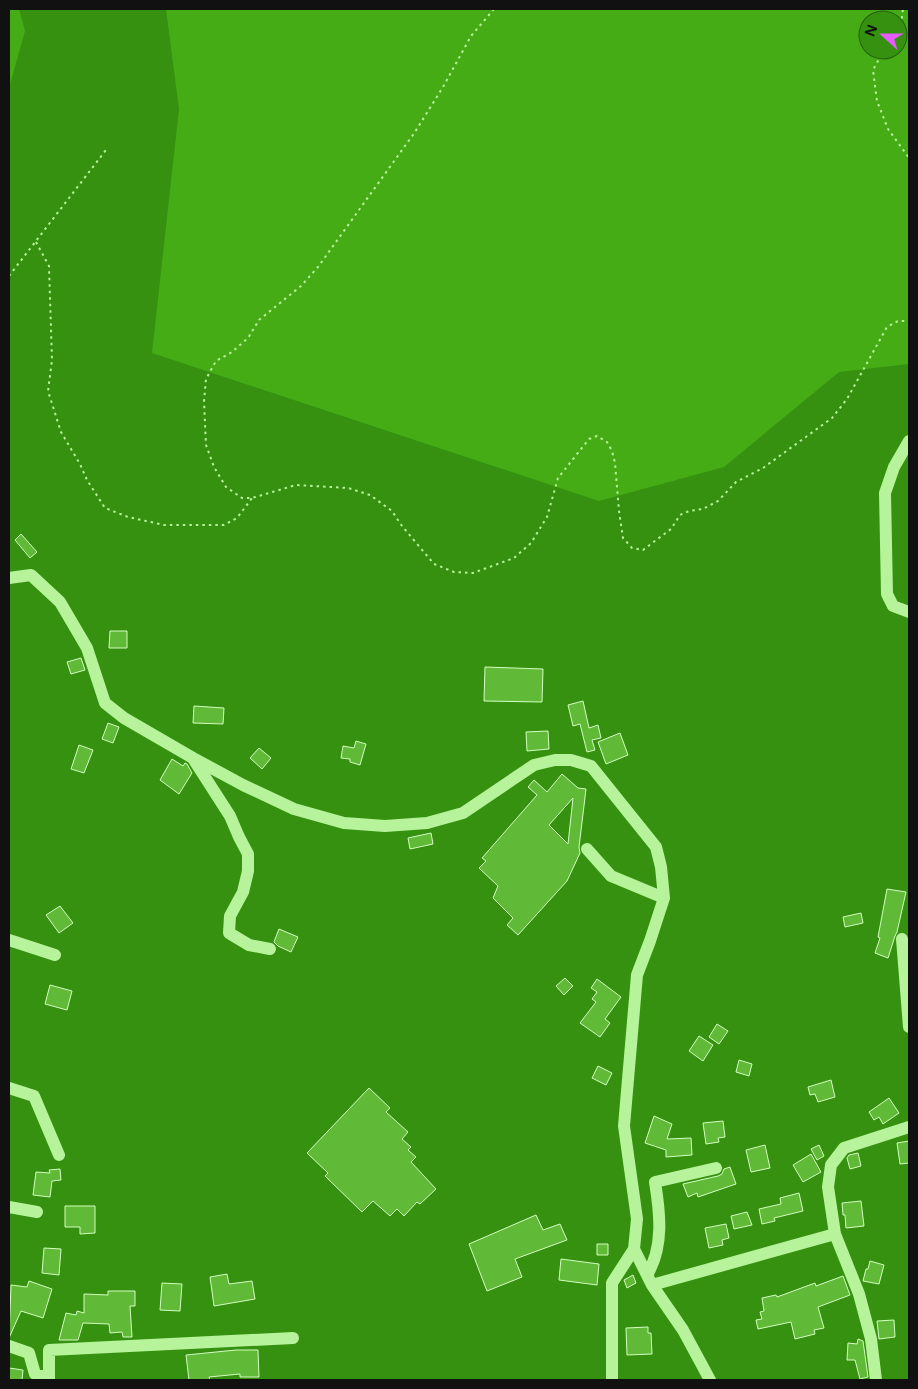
<svg xmlns="http://www.w3.org/2000/svg" width="918" height="1389" font-family="'Varela Round',sans-serif">
  <rect width="100%" height="100%" fill="#35910f"/>
  <path fill="#45ac16" fill-rule="evenodd" d="M9 9H19L25 31 9 88Z
    M166 9H909V364L839 372 724 467 599 501 152 353 179 109ZM868 20H898V50H868Z"/>
  <path fill="#60ba37" stroke="#d4fec1" fill-rule="evenodd" d="M21 534 37 552 30 558 15 540Z
    M110 631H127V648H109Z
    M81 658 85 670 71 674 67 662Z
    M485 667 543 669 542 702 484 701Z
    M583 701 589 728 598 725 601 738 592 740 595 750 587 752 580 724 573 726 568 705Z
    M194 706 224 708 223 724 193 723Z
    M108 723 119 727 113 743 102 739Z
    M548 731 549 749 527 751 526 732Z
    M620 733 628 755 606 764 598 742Z
    M356 741 366 744 360 765 350 762V759L341 758 343 746 354 748Z
    M79 745 93 750 84 773 71 769Z
    M259 748 271 758 262 769 250 758Z
    M172 759 183 766 185 763 187 764 192 773 179 794 160 780Z
    M562 774 578 788 586 789 579 847 580 853 567 881 518 935 507 925 513 918 493 898 498 886 479 868 486 861 482 858 537 795 528 787 534 780 547 792ZM573 798 568 844 549 825Z
    M431 833 433 844 410 849 408 838Z
    M887 889 906 892 897 932 895 936 888 958 875 953 880 938 878 937Z
    M60 906 73 923 59 933 46 915Z
    M861 913 863 923 845 927 843 917Z
    M279 929 298 937 291 952 278 946 274 942Z
    M565 978 573 986 564 995 556 986Z
    M597 979 621 997 605 1019 610 1023 600 1037 580 1023 596 1002 592 999 597 992 591 988Z
    M50 985 72 991 67 1010 45 1004Z
    M717 1024 728 1031 719 1044 709 1037Z
    M699 1036 713 1045 703 1061 689 1051Z
    M739 1060 752 1064 749 1076 736 1072Z
    M598 1066 612 1073 606 1085 592 1078Z
    M831 1080 835 1097 818 1102 815 1094 810 1095 808 1087Z
    M369 1088 390 1108 386 1112 408 1132 402 1139 411 1147 408 1150 416 1157 411 1162 436 1189 420 1204 417 1202 404 1216 397 1209 390 1216 373 1201 362 1212 325 1176 328 1173 307 1153Z
    M889 1098 899 1113 883 1124 879 1117 874 1120 869 1112Z
    M654 1116 672 1124 667 1139 691 1138 692 1155 666 1157V1150L645 1143Z
    M723 1121 725 1137 718 1138 719 1142 706 1144 703 1123Z
    M909 1141V1163L900 1164 897 1143Z
    M765 1145 770 1168 751 1172 746 1150Z
    M819 1145 824 1156 817 1160 811 1149Z
    M858 1153 861 1166 850 1169 847 1158 849 1155Z
    M811 1154 821 1172 803 1182 793 1165Z
    M730 1167 736 1184 698 1197 697 1193 688 1197 683 1184 718 1176 722 1174 724 1169Z
    M60 1169 61 1180 52 1181 50 1197 33 1195 36 1172 50 1173 49 1170Z
    M799 1193 803 1211 774 1218 775 1221 762 1224 759 1209 781 1204 780 1198Z
    M861 1201 864 1226 846 1228 845 1215H843L842 1203Z
    M65 1206H95V1233L80 1234V1227H65Z
    M747 1212 752 1225 734 1229 731 1216Z
    M536 1215 543 1230 560 1224 567 1240 515 1259 522 1277 487 1291 469 1244Z
    M726 1224 729 1238 722 1240 723 1245 709 1248 705 1228Z
    M597 1244H608V1255H597Z
    M44 1248 61 1249 59 1275 42 1273Z
    M561 1259 599 1264 597 1285 559 1280Z
    M870 1261 884 1265 879 1284 863 1281 866 1269H868Z
    M227 1274 229 1284 252 1281 255 1299 214 1306 210 1277Z
    M633 1275 636 1283 627 1288 624 1280Z
    M843 1276 850 1295 818 1307 824 1328 814 1330 815 1334 795 1339 791 1322 758 1329 756 1320 762 1319 760 1312 764 1311 762 1298 776 1295 777 1297 815 1283 816 1286Z
    M29 1281 52 1289 43 1318 21 1311 9 1338 11 1285 27 1287Z
    M162 1283 182 1284 180 1311 160 1310Z
    M108 1291H135V1306H130L132 1337H123L122 1332 110 1333 109 1324 83 1323 78 1340H59L66 1313 76 1315 77 1311 84 1313V1294L108 1295Z
    M894 1320 895 1337 879 1339 877 1321Z
    M648 1327V1333H651L652 1354 627 1355 626 1328Z
    M858 1339 863 1341 868 1377 860 1379 855 1360H847L848 1343 857 1344Z
    M236 1350H258L259 1377H240V1374L209 1377 210 1380H189L186 1355Z
    M9 1368 23 1370 22 1380H9Z"/>
  <g fill="none" stroke-linecap="round" stroke-linejoin="round">
    <path stroke="#b6f39a" stroke-width="2" stroke-dasharray="2.5 4" stroke-linecap="butt" d="M494 9 471 36 443 87 415 132 318 267 301 286 259 320 248 338 232 352 216 361 206 379 204 401 206 445 214 467 226 487 242 498H252L296 485 348 488 370 495 392 511 402 526 434 564 454 572 473 573 514 558 531 543 547 517 558 478 589 439 597 436 607 442 612 451 615 463 619 511 623 538 632 548 643 550 671 529 680 515 689 511 703 509 718 501 736 482 763 468 832 418 847 399 887 327 898 321H909
      M898 31 901 24 903 9
      M886 50 879 59 873 70 877 101 888 129 909 158
      M36 242 49 266 52 360 48 391 61 432 80 464 87 480 105 508 128 517 164 525H224L237 518 252 498
      M9 276 106 150"/>
    <path stroke="#b6f39a" stroke-width="12" d="M909 441 894 467 885 493 887 594 893 606 909 612
      M9 578 31 575 60 602 87 648 105 703 124 718 193 758 243 785 294 809 344 823 385 826 427 823 463 813 534 765 555 760H571L591 766 656 847 661 867 664 898 650 941 637 975 624 1126 637 1219 634 1249 652 1285 683 1330 710 1380
      M194 760 230 816 239 837 248 854V871L243 892 230 916 229 933 249 945 270 949
      M587 849 611 876 664 898
      M902 939 909 1027
      M9 940 55 955
      M9 1088 34 1096 59 1155
      M9 1207 37 1212
      M647 1275C664 1247 660 1213 655 1182L716 1168
      M652 1285 835 1234
      M9 1346 29 1353 35 1374 49 1378
      M49 1380V1350L293 1338
      M612 1380V1283L634 1249
      M876 1380 871 1339 859 1294 835 1234 828 1187 831 1165 844 1148 909 1127"/>
  </g>
  <rect width="918" height="1389" fill="none" stroke="#111111" stroke-width="20"/>
  <g transform="translate(883 35) rotate(291)"><circle r="24" fill="#35910f" stroke="#275e10"/>
  <path d="M0-4L9 19L0 12L-9 19Z" fill="#e75cff"/>
  <text y="-8" font-size="14" font-weight="bold" text-anchor="middle" fill="#111111">N</text>
  </g>
</svg>
